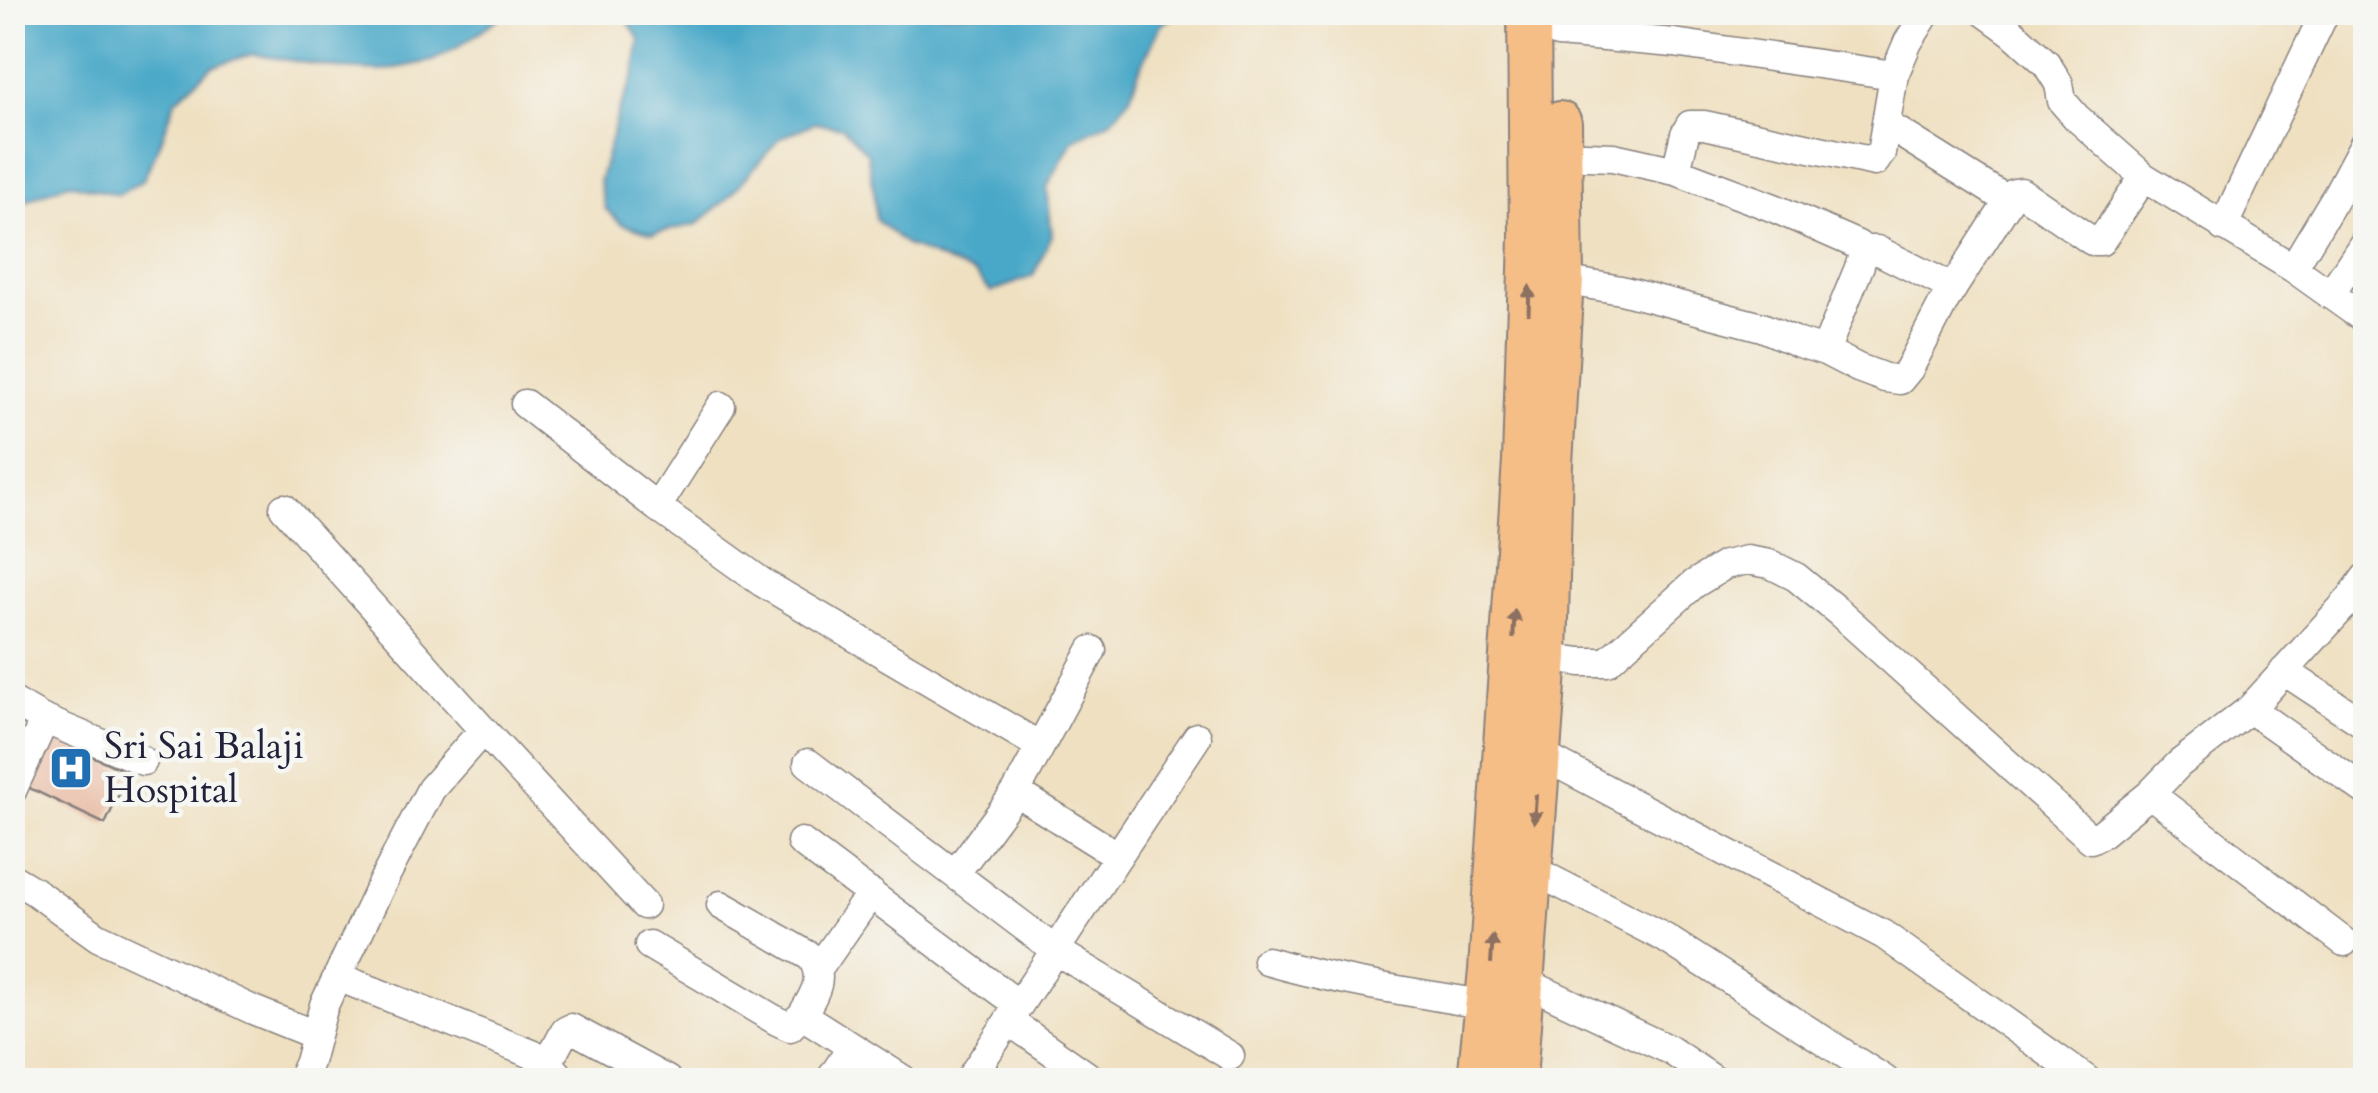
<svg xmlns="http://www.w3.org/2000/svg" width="2378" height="1093" font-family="Cardo,serif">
  <rect width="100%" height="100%" fill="#f6f6f2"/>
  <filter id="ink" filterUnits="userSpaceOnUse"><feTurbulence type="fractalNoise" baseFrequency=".01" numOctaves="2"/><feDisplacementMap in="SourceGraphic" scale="20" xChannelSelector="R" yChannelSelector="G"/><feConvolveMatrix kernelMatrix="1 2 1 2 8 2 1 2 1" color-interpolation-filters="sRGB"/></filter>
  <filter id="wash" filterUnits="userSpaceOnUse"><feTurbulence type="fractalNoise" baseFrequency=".0048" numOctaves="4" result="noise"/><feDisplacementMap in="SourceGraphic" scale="40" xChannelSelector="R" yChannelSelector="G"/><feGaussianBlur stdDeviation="2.25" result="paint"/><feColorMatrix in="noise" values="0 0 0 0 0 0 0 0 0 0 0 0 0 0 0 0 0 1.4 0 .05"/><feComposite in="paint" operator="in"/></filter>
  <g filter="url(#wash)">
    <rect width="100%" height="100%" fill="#efe0c1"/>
    <path fill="#49a8c8" stroke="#366582" stroke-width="2.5" d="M13 12H506V13L458 47 432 61 382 71 342 69 253 54 212 66 175 101 161 141 143 180 119 195 68 183 13 206Z
      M622 13H1178L1161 25 1140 68 1130 97 1112 120 1073 140 1047 187 1052 235 1033 276 991 292 975 274 906 245 876 220 874 191 867 153 842 127 814 123 780 138 728 198 697 224 652 234 621 224 605 208 599 182 619 110 634 76 640 39Z"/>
    <g id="blocks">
      <path fill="#e6ac90" d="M49 736 129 773 105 824 25 786Z"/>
    </g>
  </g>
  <g filter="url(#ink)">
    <use href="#blocks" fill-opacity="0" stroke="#88817e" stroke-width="2.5"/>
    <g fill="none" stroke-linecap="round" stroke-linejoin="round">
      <g stroke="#88817e" stroke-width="31">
        <path id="minor" d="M1984 12 2013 33 2046 63 2059 84 2062 101 2076 117 2144 177 2293 268 2366 320
          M1558 33 1674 43 1894 75
          M1886 124 2009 201
          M1560 155 1613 157 1676 171 1774 208 1858 245 1863 254 1860 265 1825 351
          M1676 171 1685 134 1690 125H1704L1875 162 1881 153 1894 75 1908 42 1927 12
          M2223 227 2325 12
          M1863 250H1877L1953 288
          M2293 268 2335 198 2366 140
          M1562 280 1621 290 1762 327 1799 343 1825 351 1858 368 1885 378 1900 380 1909 369 1945 300 2014 193 2021 192 2092 241H2101L2144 177
          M2330 295 2366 240
          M525 404 657 507 763 583 1040 746
          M657 507 721 406
          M284 508 483 730 431 789 382 883 324 1005 309 1062 301 1080
          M1546 657 1580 662H1607L1694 584 1725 565 1747 560 1770 564 1796 577 1841 614 2091 839 2101 834 2150 794 2344 942
          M2284 671 2366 725
          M12 701 41 718 39 732 12 791
          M2250 709 2366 791
          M41 718 143 761
          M483 730 644 905
          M1539 754 1884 935 2087 1080
          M808 763 1055 950 1230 1056
          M1016 792 1118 856
          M2150 794 2179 764 2250 709 2349 600 2366 577
          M801 842 1019 1005
          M1531 869 1665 938 1885 1080
          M955 874 1016 792 1092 650
          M12 878 34 891 98 937 253 1010 315 1035
          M721 905 811 957C826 978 814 995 802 1015
          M649 945 777 1021 790 1027 802 1015 904 1080
          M1267 961C1339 982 1413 992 1487 1005
          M819 968 871 893
          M338 977 532 1054 548 1063 558 1074 557 1080
          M1523 981 1670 1050 1714 1080
          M1009 1021 1093 1080
          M548 1063 565 1031 571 1028 667 1080
          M830 1080 852 1047
          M969 1080 1197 737"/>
      </g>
      <g stroke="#88817e" stroke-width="46">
        <path id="highway" d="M1479 1080 1490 970 1524 461 1531 238 1529 12
          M1515 1080 1546 657 1551 463 1562 280 1560 123"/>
      </g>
      <use href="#minor" stroke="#fff" stroke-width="28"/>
      <use href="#highway" stroke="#f6be87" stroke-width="42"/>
    </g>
    <defs><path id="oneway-solid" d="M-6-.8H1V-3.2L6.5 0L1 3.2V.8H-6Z" transform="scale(2.5)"/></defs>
    <g fill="#8c7061">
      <use href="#oneway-solid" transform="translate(1529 300) rotate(-88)"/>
      <use href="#oneway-solid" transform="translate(1514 624) rotate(-87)"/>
      <use href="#oneway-solid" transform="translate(1535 809) rotate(94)"/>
      <use href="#oneway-solid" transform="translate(1492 949) rotate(-86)"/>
    </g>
  </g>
  <defs>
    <g id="hospital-square" transform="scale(2.25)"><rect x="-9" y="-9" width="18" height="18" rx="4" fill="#1f6fb2" stroke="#f6f6f2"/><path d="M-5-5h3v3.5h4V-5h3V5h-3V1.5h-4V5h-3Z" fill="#fff"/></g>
  </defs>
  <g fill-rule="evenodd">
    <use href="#hospital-square" x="71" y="768"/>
  </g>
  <g text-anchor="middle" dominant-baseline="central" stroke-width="9" stroke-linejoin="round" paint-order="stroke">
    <g font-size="38" fill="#22223b" stroke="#f6f6f2" text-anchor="start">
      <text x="104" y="746">Sri Sai Balaji<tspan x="104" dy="44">Hospital</tspan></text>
    </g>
  </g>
  <rect width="2378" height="1093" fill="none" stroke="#f6f6f2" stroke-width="50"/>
</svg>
